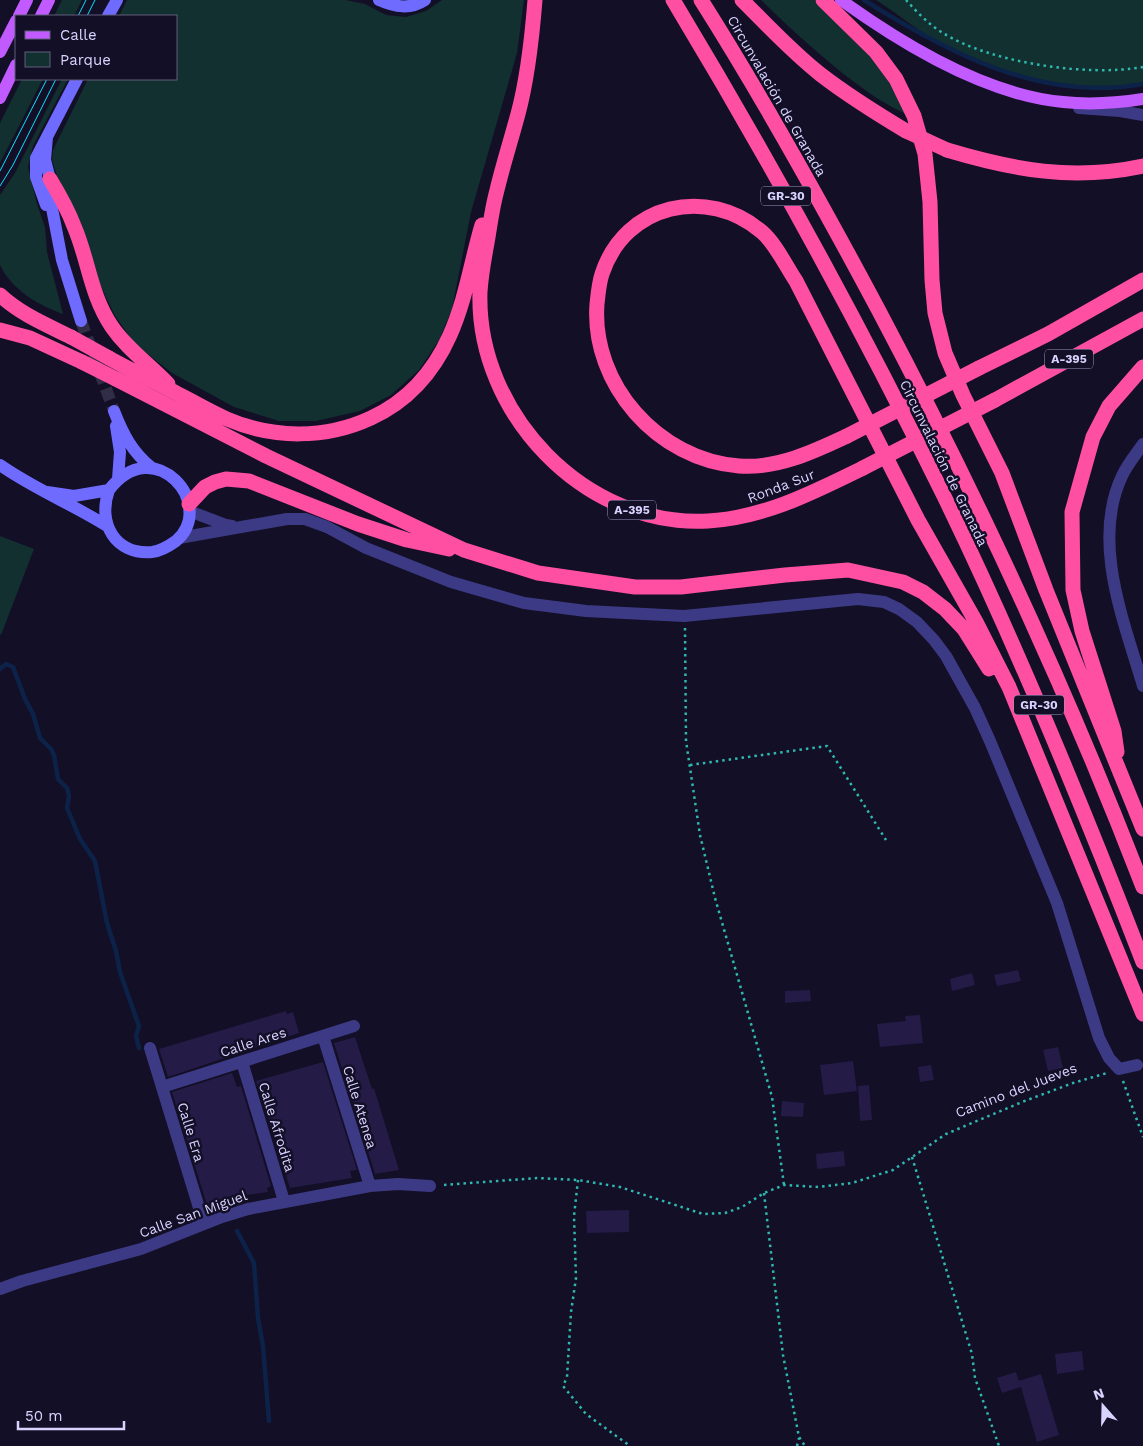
<svg xmlns="http://www.w3.org/2000/svg" width="1143" height="1446" font-family="'Work Sans',sans-serif">
  <rect width="100%" height="100%" fill="#130f26"/>
  <path fill="#12302f" d="M62 0H82L74 16H54Z
    M127 0H346L365 4 386 15 406 17 426 11 442 0H524L517 53 471 212 452 309 439 340 419 370 391 395 360 411 316 421H279L234 407 172 373 135 344 115 316 97 278 82 225 56 173 52 160 53 150 88 79H176V16H119Z
    M761 0H814L855 36 879 65 909 116C898 110 886 104 875 97 834 69 797 35 761 0Z
    M876 0H1143V83C1083 96 999 76 946 47 922 34 899 15 876 0Z
    M22 79H43L0 163V123Z
    M62 79H68L33 146 28 167 37 204 45 227 47 252 63 314C38 305 12 290 0 265V195L15 173Z
    M0 536 34 549 1 635 0 634Z"/>
  <g fill="none" stroke-linecap="round" stroke-linejoin="round">
    <path stroke="#0c2248" stroke-width="4.5" d="M864 0C947 52 1041 103 1143 84
      M0 669 6 664 13 667 25 699 33 714 40 738 51 749 54 755 58 779 67 788 69 796 67 808 80 839 95 861 107 923 116 951 120 972 139 1026 136 1036 139 1048
      M237 1231 254 1263 258 1318 263 1346 269 1421"/>
  </g>
  <path fill="#241b47" d="M1018 970 1021 981 997 986 994 975Z
    M972 973 975 985 952 991 950 979Z
    M810 990 811 1001 785 1003V991Z
    M286 1011 287 1014 293 1012 299 1033 168 1077 159 1049Z
    M920 1015 923 1043 880 1047 877 1024 906 1021 905 1016Z
    M355 1037 372 1089 374 1088 399 1170 375 1174 334 1043Z
    M1058 1047 1063 1068 1048 1071 1043 1050Z
    M853 1061 857 1091 824 1095 820 1065Z
    M323 1062 357 1170 350 1171 352 1178 290 1188 256 1081Z
    M931 1065 934 1080 920 1082 918 1067Z
    M232 1073 237 1087 241 1086 271 1186 267 1188 268 1192 246 1195 208 1208 172 1092Z
    M869 1085 872 1120 860 1121 858 1086Z
    M782 1101 804 1103 803 1117 781 1116Z
    M844 1151 845 1166 817 1169 816 1154Z
    M629 1210V1232L587 1233 586 1211Z
    M1082 1351 1084 1370 1057 1374 1055 1354Z
    M1016 1372 1019 1382 1018 1381 1041 1374 1059 1435 1037 1442 1021 1387 1002 1393 997 1378Z"/>
  <g fill="none" stroke-linecap="round" stroke-linejoin="round">
    <path stroke="#312d47" stroke-width="12" stroke-dasharray="12 6" stroke-linecap="butt" d="M81 321 114 411"/>
    <path stroke="#2fb8b0" stroke-width="2.5" stroke-dasharray="2.5 4" stroke-linecap="butt" d="M906 0C917 12 929 25 943 33 991 63 1088 77 1143 67
      M685 628 686 741 700 835 715 898 772 1097 784 1185
      M690 765 827 746 886 840
      M1123 1081 1143 1137
      M912 1157 972 1354 975 1378 999 1446
      M578 1180 574 1216 576 1278 571 1312 567 1377 563 1386 586 1414 630 1446
      M444 1185 537 1178 578 1180 620 1187 703 1214 725 1213 742 1207 764 1193 784 1185 818 1187 852 1183 893 1170 946 1134 1022 1102 1073 1083 1107 1073
      M764 1193 783 1355 799 1437 805 1446
      M797 1446 799 1438"/>
    <path stroke="#3d3a85" stroke-width="12" d="M1079 108 1120 111 1143 115
      M1143 444C1136 454 1127 465 1122 476 1091 542 1124 621 1143 686
      M189 511 226 525 232 526
      M179 538 287 519H305L327 527 366 548 451 582 524 603 586 611 684 616 858 599 884 602 899 609 917 622 934 640 946 656 975 708 990 741 1057 903 1099 1038 1109 1058 1119 1069 1137 1065
      M323 1036 370 1186
      M150 1048 204 1224
      M242 1062 284 1201
      M162 1087 354 1026
      M0 1289 22 1281 141 1249 222 1217 248 1209 370 1186 398 1184 430 1186"/>
    <path stroke="#6f6bff" stroke-width="12" d="M379 0C395 7 410 10 425 0
      M108 16 117 0
      M47 137 45 160 50 179 48 189 50 198 62 260 81 321
      M46 205 36 177V158L77 79
      M114 411C123 434 132 452 152 468
      M116 426 120 452 118 479
      M0 465C34 489 72 504 107 526
      M47 492 74 496 109 490C154 431 218 505 176 541 169 546 161 551 152 552 115 555 97 523 109 490"/>
    <path stroke="#c25bff" stroke-width="12" d="M841 0C902 44 987 95 1063 102 1090 105 1117 103 1143 99
      M19 16 27 0
      M41 16 49 0
      M0 52 16 21
      M0 98 16 65"/>
    <path stroke="#ff4fa3" stroke-width="15" d="M535 0C532 38 528 77 518 114 511 140 503 165 497 190 492 208 490 226 487 243 484 259 481 276 480 292 476 413 585 528 708 521 764 518 814 492 863 468
      M673 0C770 161 861 327 944 496 1018 648 1082 804 1143 962
      M701 0C765 101 823 206 879 311 978 498 1067 690 1143 887
      M742 0C767 25 792 52 820 74 847 95 876 113 906 131
      M823 0 876 52 896 79 914 116 925 154 930 202 932 280 935 313 945 353 963 395 1002 473 1046 590 1143 829
      M947 150C1014 170 1073 181 1143 166
      M50 179C59 194 68 210 74 226 89 261 90 294 112 327 127 349 149 364 168 384
      M0 295C20 314 47 325 71 337
      M0 330 30 338 82 362
      M109 358C132 371 156 382 180 395 196 403 211 412 227 419 273 439 326 439 371 418 408 401 434 371 450 335 466 299 471 262 482 225
      M979 368 1048 334 1143 280
      M116 379 266 456 464 550 538 573 635 587H681L785 575 848 570 903 582 923 592 945 609 964 629 989 669
      M995 400 1143 319
      M847 436C813 452 777 469 739 466 658 460 591 384 597 304 598 294 599 283 602 274 625 204 707 185 762 232 775 243 786 266 796 281L918 520 976 622 1009 687 1143 1014
      M189 504 205 487 215 482 226 479 249 481 358 524 407 540 449 549
      M1117 752 1114 731 1082 631 1073 590 1072 512 1093 437 1109 406 1143 367"/>
    <path stroke="#00e5ff" stroke-width="1" d="M78 16 86 0
      M87 16 95 0
      M0 171 47 79
      M0 186 13 165 56 79"/>
    <path stroke="#ff4fa3" stroke-width="15" d="M906 131 947 150
      M71 337 109 358
      M82 362 116 379
      M847 436 979 368
      M863 468 995 400"/>
  </g>
  <g text-anchor="middle" dominant-baseline="central" stroke-width="5" stroke-linejoin="round" paint-order="stroke">
    <g fill="#130f26" stroke="#9e99be" stroke-width="1">
      <rect x="761" y="186.5" width="50" height="19" rx="4"/>
      <rect x="1045" y="349.5" width="48" height="19" rx="4"/>
      <rect x="608" y="500.5" width="48" height="19" rx="4"/>
      <rect x="1014" y="695.5" width="50" height="19" rx="4"/>
    </g>
    <g font-size="12" font-weight="bold" fill="#d9d4ff">
      <text x="786" y="196">GR-30</text>
      <text x="1069" y="359">A-395</text>
      <text x="632" y="510">A-395</text>
      <text x="1039" y="705">GR-30</text>
    </g>
    <g font-size="14" fill="#d9d4ff" stroke="#130f26">
      <text transform="translate(777 96) rotate(60)">Circunvalación de Granada</text>
      <text transform="translate(944 463) rotate(64)">Circunvalación de Granada</text>
      <text transform="translate(781 486) rotate(-21)">Ronda Sur</text>
      <text transform="translate(253 1042) rotate(-18)">Calle Ares</text>
      <text transform="translate(1016 1090) rotate(-21)">Camino del Jueves</text>
      <text transform="translate(360 1107) rotate(73)">Calle Atenea</text>
      <text transform="translate(277 1127) rotate(73)">Calle Afrodita</text>
      <text transform="translate(191 1132) rotate(73)">Calle Era</text>
      <text transform="translate(193 1214) rotate(-20)">Calle San Miguel</text>
    </g>
  </g>
  <rect x="15" y="15" width="162" height="65" fill="#130f26" stroke="#625e7d"/>
  <rect x="25" y="31" width="25" height="8" fill="#c25bff" stroke="#625e7d"/>
  <text x="60" y="40" font-size="15" fill="#d9d4ff">Calle</text>
  <rect x="25" y="52" width="25" height="15" fill="#12302f" stroke="#625e7d"/>
  <text x="60" y="65" font-size="15" fill="#d9d4ff">Parque</text>
  <g transform="translate(1103 1406) rotate(340)" stroke="#130f26" stroke-width="4" paint-order="stroke">
  <path d="M0-4L9 19L0 12L-9 19Z" fill="#d9d4ff"/>
  <text y="-8" font-size="14" font-weight="bold" text-anchor="middle" fill="#d9d4ff">N</text>
  </g>
  <path d="M18 1421v8h106v-8" fill="none" stroke="#d9d4ff" stroke-width="2.5"/>
  <text x="25" y="1421" font-size="15" fill="#d9d4ff" stroke="#130f26" stroke-width="4" paint-order="stroke">50 m</text>
</svg>
